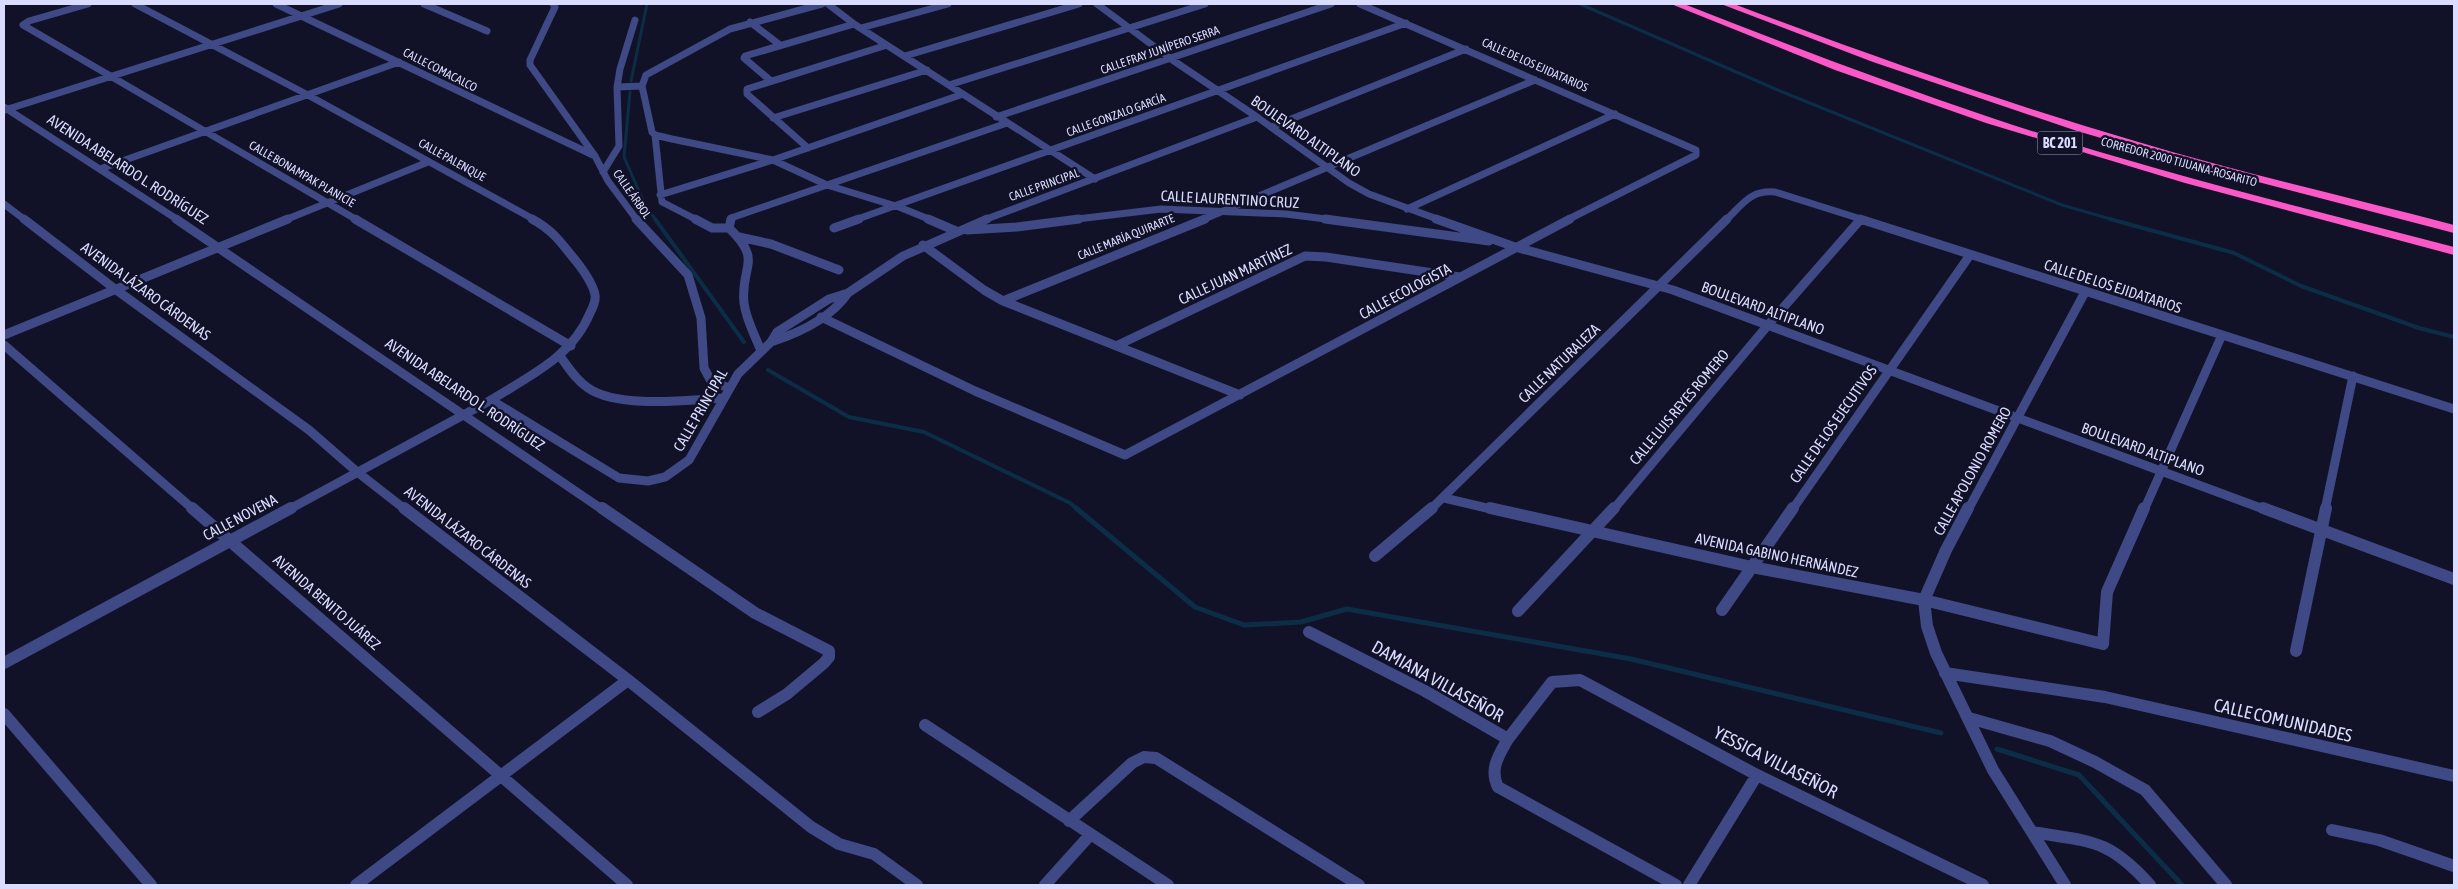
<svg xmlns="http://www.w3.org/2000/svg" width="2458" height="889" font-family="'Asap Condensed',sans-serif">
  <rect width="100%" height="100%" fill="#111228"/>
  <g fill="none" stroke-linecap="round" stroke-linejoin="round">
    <path stroke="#0c2d46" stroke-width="3" d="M1580 4 1780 91 2062 205 2114 220
      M631 81 647 4
      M630 92 624 157 646 207 656 220"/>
    <path stroke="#0c2d46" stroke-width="4" d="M655 219 744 342
      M2110 219 2234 253 2301 286 2419 328 2454 337
      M768 370 849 417 924 432 1070 503 1078 510"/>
    <path stroke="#0c2d46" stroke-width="5" d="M1076 508 1195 607 1244 625 1301 622 1347 609 1631 659 1941 733
      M1997 749 2079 775 2182 885"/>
    <path stroke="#3e4985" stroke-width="7" d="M88 4 29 21 23 25 357 220
      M135 4 306 94 535 220
      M276 4 595 156
      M424 4 487 31
      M553 4 555 7 530 60V65L595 156 608 181 637 220
      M822 4 730 29 646 75 642 86 652 132 655 135 672 139 773 160 827 185 899 207 931 220
      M828 4 854 24 1095 179
      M1097 4 1171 59 1257 117
      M1360 4 1696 150V155L1567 220
      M750 22 780 45
      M861 28 948 4
      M905 56 1079 4
      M771 81 744 58 745 56 854 24
      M949 85 1205 4
      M617 87 642 86
      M4 107 178 220
      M5 110 339 4
      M996 117 1331 4
      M773 118 927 70
      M1271 127 1466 49
      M655 135 662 202 697 220
      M808 148 747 94V89L887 45
      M100 169 399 62
      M603 172 619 146 617 87 620 69 635 20
      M660 195 773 160 963 94
      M4 204 25 220
      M1407 209 1615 114
      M285 220 428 162
      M731 220V218L1007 123
      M855 220 1406 23
      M1202 220 1535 80
      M1726 220C1743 204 1750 190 1775 192L1864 220"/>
    <path stroke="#3e4985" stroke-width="9" d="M24 219 115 289 309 430 356 471 406 510
      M176 219 603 510
      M355 219 571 346
      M636 219 688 275 701 318 704 368 711 381 729 388
      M695 219 712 228H729
      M731 219 729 228C764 262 740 265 744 303 746 320 755 335 761 351
      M928 219 956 231
      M1860 219 2454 409
      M834 228 859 219
      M739 237 771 244 839 270
      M923 245 984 290 1003 301 1240 395
      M1003 301 1205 219
      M821 317 975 391 1125 455 1570 219
      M4 335 288 219
      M4 345 194 510
      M1118 345 1305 256 1326 257 1460 277
      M560 356C568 367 576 380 588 388 619 409 687 400 724 398
      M491 400C529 376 572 357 590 313 593 307 596 301 595 295 593 283 583 270 576 261 561 243 554 231 532 219
      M1444 498 1495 510
      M1430 510 1727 219
      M1613 510 1768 325 1860 220
      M1792 510 1970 255
      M1968 510 2085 292
      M2144 510 2222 335
      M2325 510 2353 376"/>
    <path stroke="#3e4985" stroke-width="12" d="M192 508 627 885
      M404 508 628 680 811 827 839 844 874 854 917 885
      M602 508 755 613 829 651V657L824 663 787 694 758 712
      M1490 508 1752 567 1924 600 2103 644 2107 592 2144 508
      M1968 508 1946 550 1924 600 1927 626 1936 653 1993 770 2065 885
      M1375 556 1432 508
      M1722 610 1793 508
      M1518 611 1614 508
      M1309 632 1425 691 1508 739C1499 755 1489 769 1498 787L1676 885
      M2296 651 2326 508
      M1945 673 2105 697 2454 776
      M4 714 151 885
      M1969 718 2050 741 2095 762 2145 790 2226 885
      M925 725 1168 885
      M1508 739 1552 682 1580 680 1757 775 1983 885
      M1069 821 1132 763 1144 757 1156 758 1359 885
      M2332 830 2379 840 2454 866
      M2032 832C2091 842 2108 838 2150 885
      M356 885 628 680
      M1045 885 1090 835
      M1689 885 1757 775"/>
    <path stroke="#3e4985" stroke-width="7" d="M984 220 1257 117 1349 183 1369 194 1440 220
      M1069 220 1161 209 1286 214 1334 220"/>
    <path stroke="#3e4985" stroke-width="9" d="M1325 219 1489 241
      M1436 219 1515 247 1673 290 2266 510
      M967 230 1017 227 1079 219
      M771 342C799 333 831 318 848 293
      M288 510 491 400 619 478 648 481 665 477 689 460 738 374 771 342 777 332 829 299 848 293 903 256 987 219"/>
    <path stroke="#3e4985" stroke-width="12" d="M2263 508 2454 579
      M4 663 291 508"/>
    <path fill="#fa58c6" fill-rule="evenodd" d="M1671 4H1684C1786 44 1888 83 1992 118 2144 169 2300 207 2454 247V255L2185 183 1986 123 1835 70Z
      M1721 4H1734C1866 54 1999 101 2135 141 2241 173 2348 197 2454 225V233L2208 169 2077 131 1873 62Z"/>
  </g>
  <g text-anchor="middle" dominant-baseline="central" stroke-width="5" stroke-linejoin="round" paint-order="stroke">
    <g font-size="12" fill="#d9dcfe" stroke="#111228">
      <text transform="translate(1160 50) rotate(-19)">CALLE FRAY JUNÍPERO SERRA</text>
      <text transform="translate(1535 65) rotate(24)">CALLE DE LOS EJIDATARIOS</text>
      <text transform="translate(440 70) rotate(27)">CALLE COMACALCO</text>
      <text transform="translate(1116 115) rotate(-20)">CALLE GONZALO GARCÍA</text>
      <text transform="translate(452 160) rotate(29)">CALLE PALENQUE</text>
      <text transform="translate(2179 162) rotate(15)">CORREDOR 2000 TIJUANA-ROSARITO</text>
      <text transform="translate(302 174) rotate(30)">CALLE BONAMPAK PLANICIE</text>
      <text transform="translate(1044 185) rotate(-20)">CALLE PRINCIPAL</text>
      <text transform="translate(632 194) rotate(55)">CALLE ÁRBOL</text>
      <text transform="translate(1126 237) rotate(-22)">CALLE MARÍA QUIRARTE</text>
    </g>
    <rect fill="#111228" stroke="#9d9fbe" stroke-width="1" x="2037.5" y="131.5" width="45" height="23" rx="4"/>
    <g font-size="14" font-weight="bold" fill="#d9dcfe">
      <text x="2060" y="143">BC 201</text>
    </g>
    <g font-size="15" fill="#d9dcfe" stroke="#111228">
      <text transform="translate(1306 136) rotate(35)">BOULEVARD ALTIPLANO</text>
      <text transform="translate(128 169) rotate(33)">AVENIDA ABELARDO L. RODRÍGUEZ</text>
      <text transform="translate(1230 199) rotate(3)">CALLE LAURENTINO CRUZ</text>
      <text transform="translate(1235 274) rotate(-25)">CALLE JUAN MARTÍNEZ</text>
      <text transform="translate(2113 286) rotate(18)">CALLE DE LOS EJIDATARIOS</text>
      <text transform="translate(146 291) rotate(36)">AVENIDA LÁZARO CÁRDENAS</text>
      <text transform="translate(1405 291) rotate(-28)">CALLE ECOLOGISTA</text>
      <text transform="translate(1763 308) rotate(20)">BOULEVARD ALTIPLANO</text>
      <text transform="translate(1559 363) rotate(-44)">CALLE NATURALEZA</text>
      <text transform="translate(465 394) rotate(34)">AVENIDA ABELARDO L. RODRÍGUEZ</text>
      <text transform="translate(1679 407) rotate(-50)">CALLE LUIS REYES ROMERO</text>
      <text transform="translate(700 410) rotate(-60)">CALLE PRINCIPAL</text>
      <text transform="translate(1833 424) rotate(-55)">CALLE DE LOS EJECUTIVOS</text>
      <text transform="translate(2143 449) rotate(20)">BOULEVARD ALTIPLANO</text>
      <text transform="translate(1972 471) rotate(-61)">CALLE APOLONIO ROMERO</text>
      <text transform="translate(240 517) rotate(-28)">CALLE NOVENA</text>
      <text transform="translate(468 537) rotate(38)">AVENIDA LÁZARO CÁRDENAS</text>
      <text transform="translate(1777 555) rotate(12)">AVENIDA GABINO HERNÁNDEZ</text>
      <text transform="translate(327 602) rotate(41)">AVENIDA BENITO JUÁREZ</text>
    </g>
    <g font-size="18" fill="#d9dcfe" stroke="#111228">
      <text transform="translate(1438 681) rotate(29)">DAMIANA VILLASEÑOR</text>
      <text transform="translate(2283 720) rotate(13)">CALLE COMUNIDADES</text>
      <text transform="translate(1776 762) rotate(27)">YESSICA VILLASEÑOR</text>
    </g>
  </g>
  <rect width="2458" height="889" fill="none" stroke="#d9dcfe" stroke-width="10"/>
</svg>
